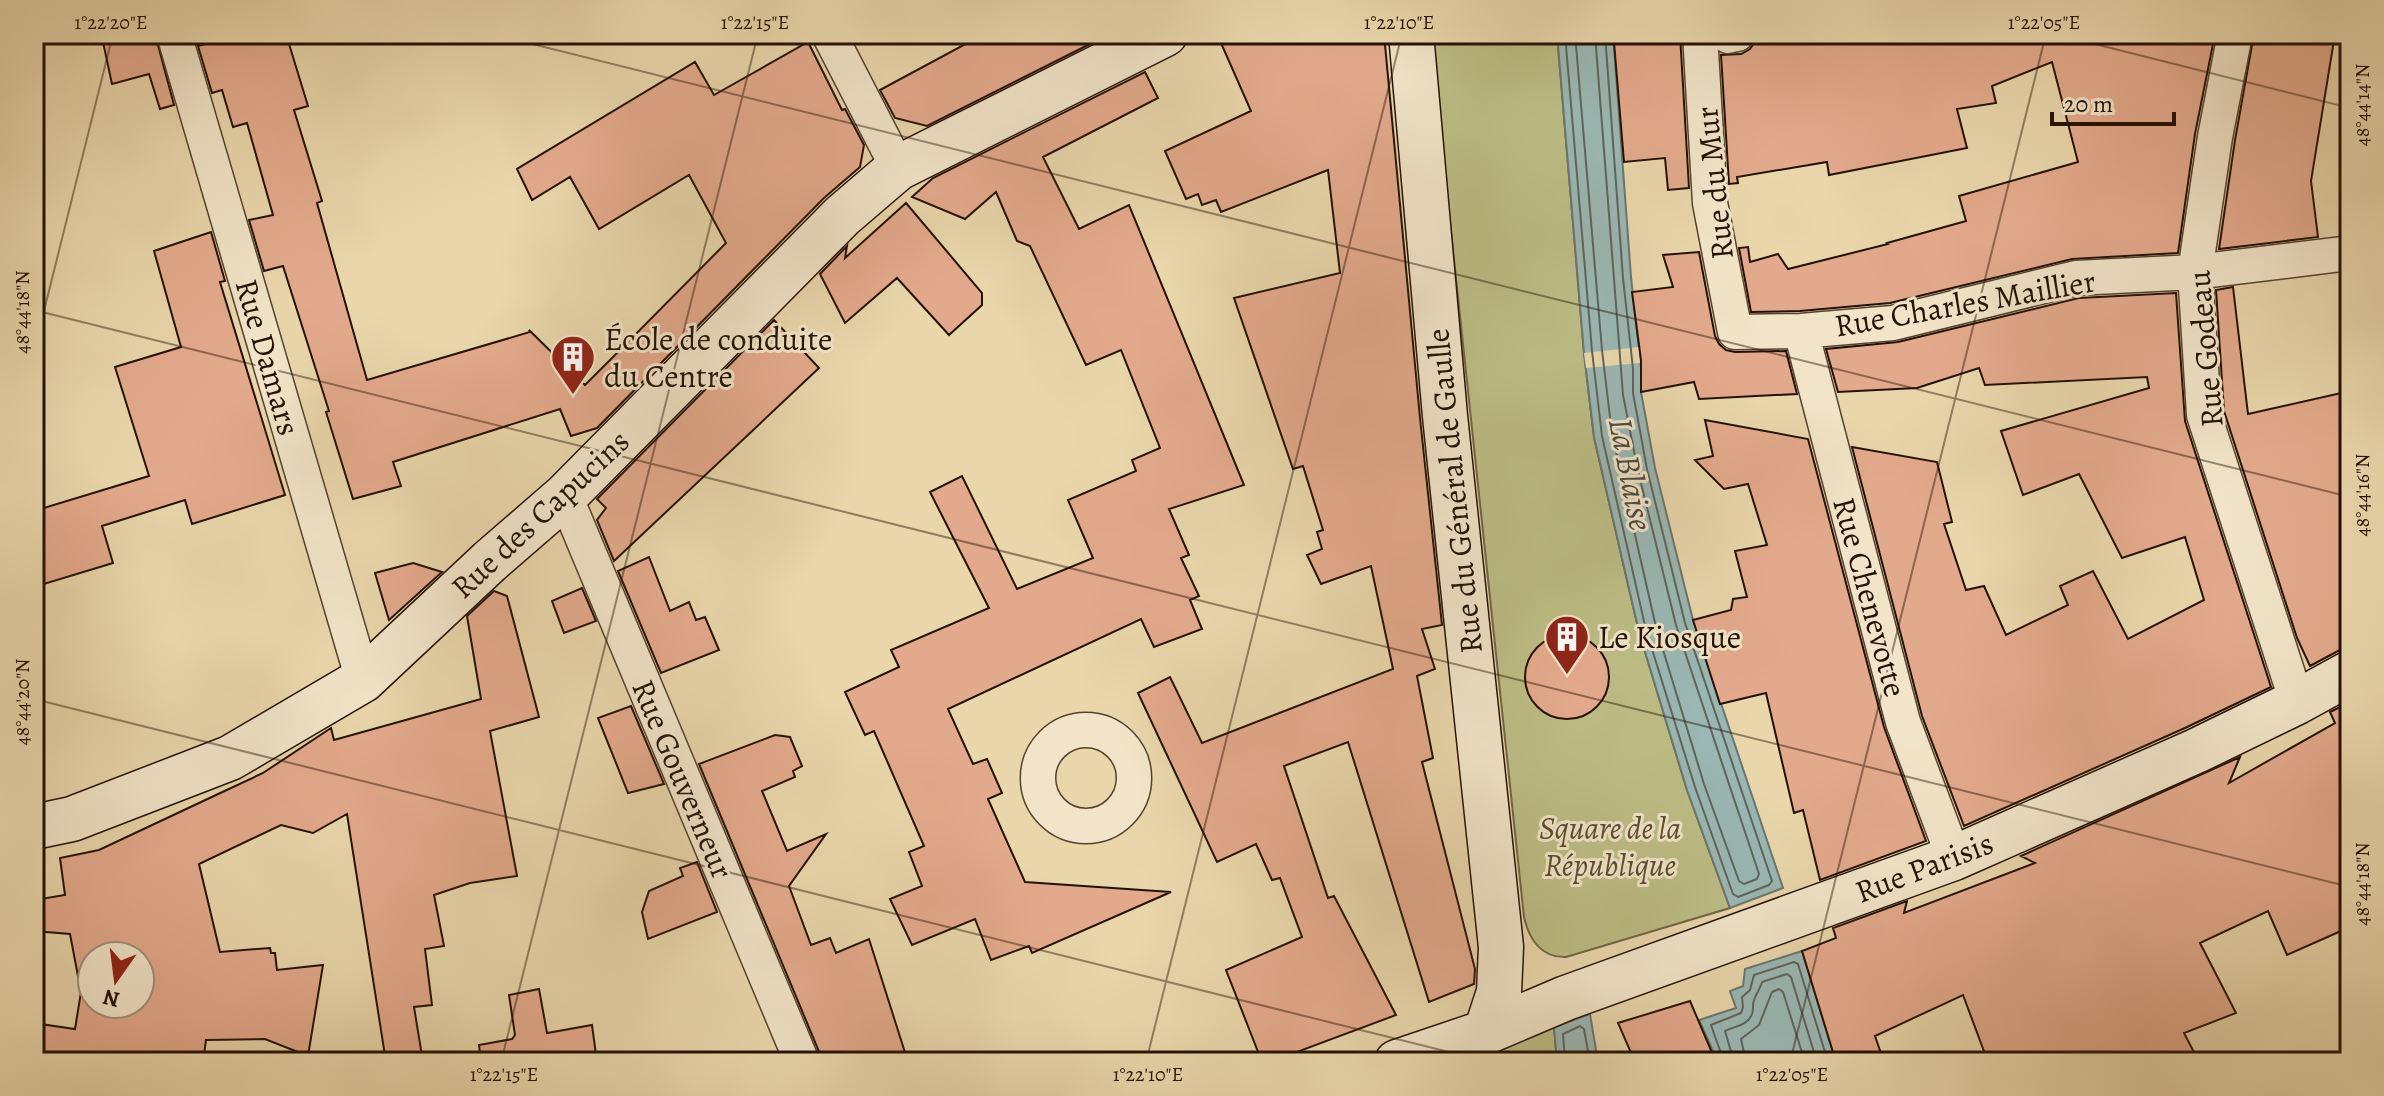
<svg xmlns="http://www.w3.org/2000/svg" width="2384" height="1096" font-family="Alegreya,serif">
  <rect width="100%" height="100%" fill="#e9d6ab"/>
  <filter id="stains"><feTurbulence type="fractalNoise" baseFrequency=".0025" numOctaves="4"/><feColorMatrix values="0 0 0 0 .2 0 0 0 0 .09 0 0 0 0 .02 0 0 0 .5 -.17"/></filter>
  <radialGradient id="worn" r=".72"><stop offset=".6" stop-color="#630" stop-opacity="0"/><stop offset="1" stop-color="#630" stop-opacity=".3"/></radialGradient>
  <path fill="#bcbc84" stroke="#706644" stroke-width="2" d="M1430 34H1557L1584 353 1594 437 1639 632 1687 790 1730 908 1566 957C1541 958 1529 939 1524 917Z
    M1554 1027 1557 1062H1463Z"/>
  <path fill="#9ab7b3" stroke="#6b756d" stroke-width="2" d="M1557 34H1613L1631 277 1641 368V392L1655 468 1693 620 1783 888 1730 908 1687 790 1639 632 1594 437 1584 353Z
    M1802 951 1836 1062H1718L1699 1020 1736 1008 1730 991 1743 986 1745 969Z
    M1590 1014 1598 1062H1557L1554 1027Z"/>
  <path fill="#e9d6ab" d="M1639 347 1640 363 1586 368 1584 353Z"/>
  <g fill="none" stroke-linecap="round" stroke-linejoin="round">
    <path stroke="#5f645c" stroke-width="2" d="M1565 34 1592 351 1602 436 1646 630 1695 787 1733 894 1738 897 1769 885 1772 881 1685 623 1647 469 1633 393V369L1623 278 1605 34
      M1575 34 1602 350 1612 434 1656 627 1704 784 1739 881 1744 884 1757 879 1759 874 1676 625 1638 471 1623 395 1595 34
      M1565 1062 1563 1034 1580 1026 1584 1029 1590 1062
      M1724 1062 1711 1025 1741 1013 1743 1007 1742 997 1750 990 1754 975 1794 962 1798 964 1828 1062
      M1734 1062 1725 1031C1734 1026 1748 1026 1752 1014 1754 1009 1752 1005 1754 1000 1756 994 1760 989 1762 982L1787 974 1791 977 1817 1062
      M1746 1062 1741 1039 1759 1025 1772 992 1779 989 1783 992 1805 1062"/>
  </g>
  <path fill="#e3a98c" stroke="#241105" stroke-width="2" fill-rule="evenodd" d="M112 34H155L174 105 160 109 149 74 112 84 103 42 113 39Z
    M241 34H286L308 106 294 110 322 201 317 203 367 380 530 332 529 330 585 385 619 351 726 243 689 175 599 229 570 177 532 200 517 169 695 62 714 95 808 42 842 110 845 109 864 145 860 167 824 198 597 428 571 436 560 409 393 462 401 486 353 499 326 412 329 411 283 266 264 271 249 220 273 215 247 123 233 127 222 90 212 93 198 46Z
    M984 34H1085L1090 44 927 126 895 118 880 90Z
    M1217 34H1384L1420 418 1442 625 1422 629 1435 669 1417 676 1433 758 1422 762 1475 969 1474 984 1429 1002 1348 742 1284 766 1328 898 1334 896 1396 1015 1270 1062H1262L1226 970 1302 937 1280 878 1272 880 1256 844 1217 862 1138 693 1170 677 1202 743 1393 669 1371 566 1321 584 1307 555 1322 549 1317 532 1323 530 1303 466 1293 469 1234 298 1340 273 1328 170 1221 212 1216 200 1202 205 1198 194 1186 199 1165 151 1251 111Z
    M1653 34H1680L1689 188 1668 190 1665 158 1624 162 1614 42 1634 43V40H1653Z
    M1785 34H2215L2195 134 2178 253 2072 259 1890 303 1800 311 1751 312 1739 248 1748 247 1750 262 1778 254 1788 269 1888 244 1887 243 1966 221 1959 196 2078 162 2052 62 1992 86 1996 103 1957 109 1967 148 1829 175 1827 162 1737 177 1738 183 1729 184 1721 55 1741 54 1750 49 1754 43Z
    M2254 34H2335L2311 181 2318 237 2219 249 2235 140Z
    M1145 72 1158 98 1043 157 1079 229 1129 205 1244 485 1169 509 1189 555 1181 558 1199 596 1190 600 1202 629 1154 647 1141 619 948 709 973 764 987 759 1002 793 988 799 1025 882 1171 892 1032 953 1029 946 991 960 975 919 912 945 890 899 922 886 909 852 924 846 874 731 865 735 845 692 899 667 891 650 989 608 930 492 962 476 1017 589 1093 558 1068 500 1136 471 1132 460 1160 448 1121 350 1086 365 1030 246 1017 241 996 192 965 219 912 197 933 178Z
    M906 203 982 293V305L949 335 897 278 845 323 820 274 847 246 845 258Z
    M211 232 225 281 220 282 285 495 192 524 185 500 102 526 113 563 34 587V511L149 476 115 367 181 347 154 251Z
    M1699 252 1715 336 1719 344 1726 350 1735 352 1786 351 1797 394 1699 399 1694 382 1641 392V360L1632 292 1673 287 1663 255Z
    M2233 287 2248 414 2350 391V648L2338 651 2310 666 2297 638 2224 411 2216 290Z
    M2176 293 2185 421 2271 687 2185 728 1964 826 1922 716 1852 447 1937 462 1952 522 1944 524 1966 590 1984 586 2006 635 2068 605 2060 586 2093 571 2128 639 2204 600 2185 537 2122 558 2079 474 2023 495 2001 431 2149 388 2147 377 1985 385 1979 368 1917 388 1838 392 1826 349 1898 342 2079 298Z
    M774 320 819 368 614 561 597 520 606 508 597 499Z
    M1705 420 1808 439 1884 727 1926 841 1820 880 1803 810 1794 813 1766 693 1720 704 1693 620 1731 610 1733 599 1747 597 1735 551 1767 545 1748 484 1724 489 1695 460 1713 456Z
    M649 557 670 611 689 602 696 620 705 617 719 650 661 673 618 571Z
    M413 563 442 572 389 620 375 573Z
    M582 588 596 621 564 633 552 601Z
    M494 591 507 596 539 717 490 731 517 876 470 883 434 895 444 946 425 949 432 1005 414 1007 423 1062H386L347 814 313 833 281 825 199 864 220 952 270 948 271 953H275L277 970 323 965 308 1056 265 1039 206 1040 203 1062H34L40 1024 75 1029 81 992 70 934 34 931V900L65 895 60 858 99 850 216 795 263 773 331 728 334 740 481 699 467 616ZM92 956H140V1004H92Z
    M1525 677a42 42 0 1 1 84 0a42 42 0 1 1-84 0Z
    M2350 702V927L2287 955 2268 911 2200 943 2236 1013 2184 1033 2199 1062H1988L1963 995 1875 1036 1884 1062H1836L1802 951 1836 938 1833 928 1907 901 1904 913 2035 863 2021 856 2240 757 2229 783 2335 723 2330 712Z
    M631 706 664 784 628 793 598 718Z
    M775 735 790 737 802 766 793 771 795 777 762 791 787 851 826 834 789 886 811 945 830 938 836 953 869 939 908 1062H822L820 1054 699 764Z
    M697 862 717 912 648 939 642 912 649 891 683 876 680 868Z
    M539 989 547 1033 592 1025 597 1062H481L479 1045 512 1039 515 1035 509 995Z
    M1690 1001 1716 1062H1635L1618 1023Z"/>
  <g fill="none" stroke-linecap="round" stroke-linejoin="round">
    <g stroke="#55422e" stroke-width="37">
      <path id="street" d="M174 34 363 680
        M829 34 898 168
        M1700 34 1710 203 1735 332 1801 331 1893 323 2076 278 2195 272 2350 253
        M2235 34 2215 137 2195 272 2204 415 2297 702
        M1728 36 1737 34
        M1801 331 1903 722 1954 858
        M565 496 802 1062
        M1038 778a48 48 0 1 1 96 0a48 48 0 1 1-96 0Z"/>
    </g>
    <g stroke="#241105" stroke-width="47">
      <path id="secondary" d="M1411 34 1445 416 1501 947 1499 992 1486 1032
        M34 827 72 819 230 758 363 680 490 561 565 496 842 216 898 168 1165 34
        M1397 1062 1486 1032 1566 998 1954 858 2196 751 2297 702 2350 673"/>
    </g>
    <use href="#street" stroke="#f1e4c8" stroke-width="34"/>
    <use href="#secondary" stroke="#f1e4c8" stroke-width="44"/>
  </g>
  <path fill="none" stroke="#241105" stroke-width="2" stroke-opacity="0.45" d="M492 34 2350 497M2055 34 2350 108M34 310 2350 887M34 351 113 34M34 699 1489 1062M501 1062 758 34M1146 1062 1402 34M1790 1062 2046 34"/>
  <defs>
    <g id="building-pin" transform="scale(2.3)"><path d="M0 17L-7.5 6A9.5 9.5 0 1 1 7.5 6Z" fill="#8f2418" stroke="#f1e4c8"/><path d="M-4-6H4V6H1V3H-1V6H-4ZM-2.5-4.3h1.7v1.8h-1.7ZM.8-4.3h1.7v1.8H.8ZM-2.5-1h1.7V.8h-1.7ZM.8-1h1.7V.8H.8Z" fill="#fff"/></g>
  </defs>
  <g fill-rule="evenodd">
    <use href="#building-pin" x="573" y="357"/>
    <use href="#building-pin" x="1567" y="637"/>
  </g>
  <g text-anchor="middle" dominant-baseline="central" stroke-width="6" stroke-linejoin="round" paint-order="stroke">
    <g font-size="32" fill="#241105" stroke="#f1e4c8">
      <text transform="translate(1714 183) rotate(-96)">Rue du Mur</text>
      <text transform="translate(1965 303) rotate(-10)">Rue Charles Maillier</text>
      <text transform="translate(2205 349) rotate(-95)">Rue Godeau</text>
      <text transform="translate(268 357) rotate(74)">Rue Damars</text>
      <text transform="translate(1454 491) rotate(-96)">Rue du Général de Gaulle</text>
      <text transform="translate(540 514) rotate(-43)">Rue des Capucins</text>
      <text transform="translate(1870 597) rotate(75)">Rue Chenevotte</text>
      <text transform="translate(683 779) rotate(67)">Rue Gouverneur</text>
      <text transform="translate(1924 867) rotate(-21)">Rue Parisis</text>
    </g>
    <g font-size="32" fill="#241105" stroke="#f1e4c8" text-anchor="start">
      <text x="604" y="339">École de conduite<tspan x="604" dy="37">du Centre</tspan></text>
      <text x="1598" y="637">Le Kiosque</text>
    </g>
    <g font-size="32" font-style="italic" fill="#594d31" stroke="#f1e4c8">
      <text x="1610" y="828">Square de la<tspan x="1610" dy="37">République</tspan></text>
    </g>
    <g font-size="34" font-style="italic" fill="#4d4b42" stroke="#f1e4c8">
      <text transform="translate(1631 474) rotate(79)">La Blaise</text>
    </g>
  </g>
  <rect width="2384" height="1096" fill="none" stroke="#e9d6ab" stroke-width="88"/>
  <g transform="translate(116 980) rotate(194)"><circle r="38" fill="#f1e4c8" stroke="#9f907a" stroke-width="2"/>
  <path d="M0-6L14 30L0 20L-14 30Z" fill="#8f2418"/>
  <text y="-12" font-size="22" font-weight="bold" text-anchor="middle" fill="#241105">N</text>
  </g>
  <path d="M2052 112v12h122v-12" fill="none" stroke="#241105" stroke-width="4"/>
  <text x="2064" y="112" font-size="24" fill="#241105" stroke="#f1e4c8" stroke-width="6" paint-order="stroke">20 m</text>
  <rect x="44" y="44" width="2296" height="1008" fill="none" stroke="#241105" stroke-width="3"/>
  <g font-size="20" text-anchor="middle" fill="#241105">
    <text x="111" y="29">1°22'20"E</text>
    <text x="755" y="29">1°22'15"E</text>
    <text x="1399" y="29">1°22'10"E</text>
    <text x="2044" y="29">1°22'05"E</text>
    <text transform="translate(2362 105) rotate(-90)" y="7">48°44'14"N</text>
    <text transform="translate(22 312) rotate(-90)" y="7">48°44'18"N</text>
    <text transform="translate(2362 495) rotate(-90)" y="7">48°44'16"N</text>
    <text transform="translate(22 702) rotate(-90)" y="7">48°44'20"N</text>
    <text transform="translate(2362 884) rotate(-90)" y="7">48°44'18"N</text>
    <text x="504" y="1081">1°22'15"E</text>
    <text x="1148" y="1081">1°22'10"E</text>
    <text x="1792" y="1081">1°22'05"E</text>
  </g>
  <rect width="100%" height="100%" filter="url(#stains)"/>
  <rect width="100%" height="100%" fill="url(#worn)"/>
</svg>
